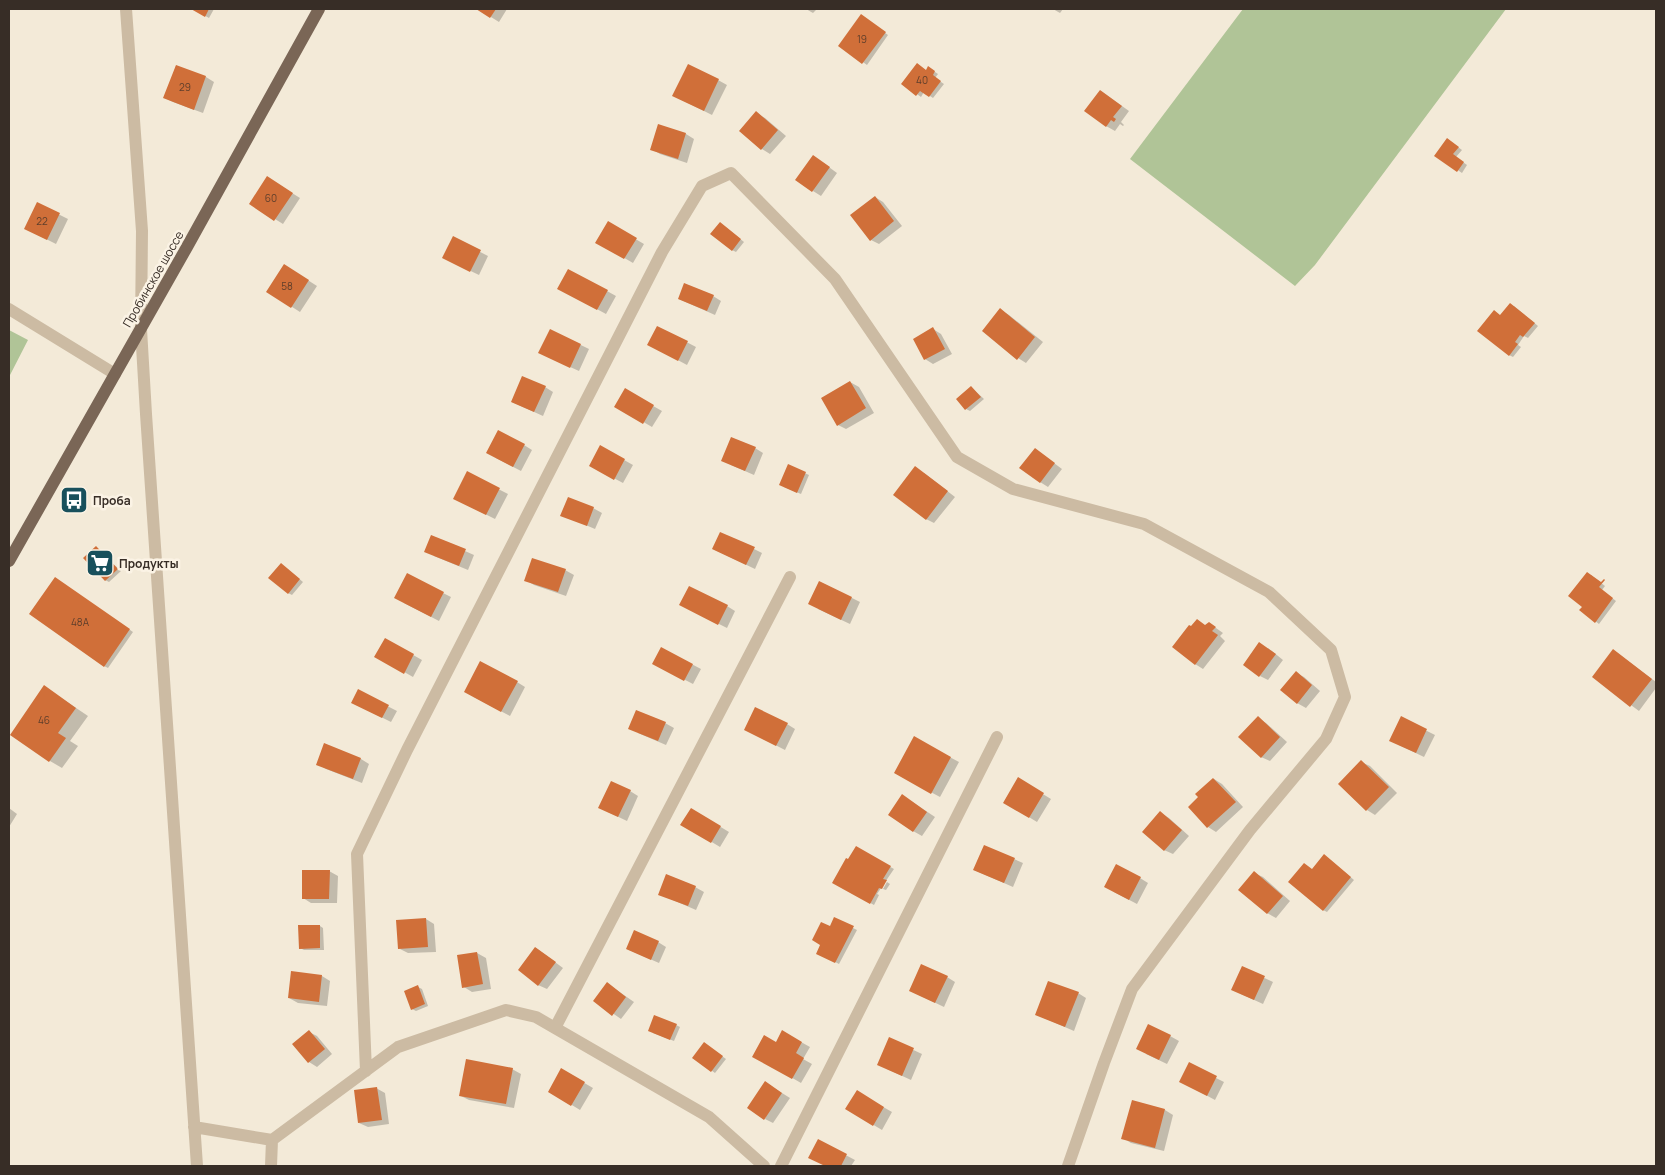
<svg xmlns="http://www.w3.org/2000/svg" width="1665" height="1175" font-family="Manrope,sans-serif">
  <rect width="100%" height="100%" fill="#f3ead8"/>
  <path fill="#b0c497" d="M1243 9H1506L1315 265 1295 286 1130 159Z
    M9 330 28 340 9 377Z"/>
  <path fill="#0003" d="M193 9H214L209 18Z
    M478 9H507L499 22Z
    M806 9H817L813 13Z
    M1053 9H1063L1060 13Z
    M865 18 888 35 867 65 840 46Z
    M176 66 206 77 214 82 203 113 173 102 165 98Z
    M932 70 938 74 935 78 944 84 933 98 924 92 921 97 903 84 926 71Z
    M718 80 727 85 712 115 674 96Z
    M1101 91 1129 111 1121 122 1124 125 1123 126 1120 124 1115 131 1106 126Z
    M757 113 765 118 786 136 770 154 762 149 741 131Z
    M659 125 686 134 694 139 687 163 660 154 652 149Z
    M1451 142 1462 150 1456 157 1467 165 1462 173 1436 155Z
    M822 162 837 173 821 196 813 191Z
    M276 183 300 198 283 224 251 204Z
    M875 197 883 202 902 226 879 244 871 240Z
    M38 204 68 219 56 244 34 233Z
    M608 223 644 244 633 263 597 242Z
    M724 226 744 242 736 252 732 250Z
    M453 238 488 256 479 275 452 262Z
    M292 270 317 286 300 312 267 291Z
    M607 291 616 296 606 314 567 293Z
    M713 296 721 301 715 315 679 299Z
    M1514 306 1538 326 1528 338 1524 336 1518 345 1521 347 1513 357 1509 355 1500 316Z
    M1001 310 1009 315 1043 342 1026 363 1018 358Z
    M658 327 696 347 687 365 657 349Z
    M933 329 941 334 952 354 933 364 925 359Z
    M550 330 589 349 579 371 548 357Z
    M850 382 859 387 874 413 846 429 838 425Z
    M545 387 553 392 543 416 512 402Z
    M972 388 984 399 970 411 966 409Z
    M625 390 662 411 652 427 616 406Z
    M524 445 532 450 521 471 496 458Z
    M601 447 633 465 623 483 591 466Z
    M755 448 763 453 754 475 731 465Z
    M1035 449 1062 469 1048 487 1040 482Z
    M789 466 809 475 801 494 784 487Z
    M467 473 508 494 495 519 463 503Z
    M924 473 955 497 934 523 926 519Z
    M593 508 602 513 595 529 562 515Z
    M431 536 474 555 468 570 434 556Z
    M96 548 121 571 109 582 105 580Z
    M713 549H754L762 553 755 569Z
    M285 567 303 582 292 595 288 593Z
    M565 570 574 575 566 596 534 585 526 580Z
    M1591 575 1605 586 1602 590 1616 601 1599 624 1581 610 1584 607Z
    M59 581 133 632 108 668 104 666Z
    M820 582 860 602 850 624 818 609Z
    M443 593 451 597 439 621 404 603Z
    M727 606 735 611 727 628 689 609Z
    M1209 623 1223 633 1220 636 1225 641 1203 669 1195 664 1206 626Z
    M385 639 422 660 413 677 376 656Z
    M661 648 701 669 693 684 662 668Z
    M1268 648 1283 660 1268 680 1260 676Z
    M1613 650 1656 682V688L1639 711 1593 677Z
    M1296 673 1304 677 1320 691 1306 708 1297 703Z
    M517 682 525 687 510 716 474 697Z
    M45 687 88 716 70 741 78 746 62 768 50 761Z
    M358 691 397 711 391 722 361 707Z
    M1258 718 1266 723 1287 742 1270 761 1261 757Z
    M1401 718 1435 735 1424 757 1399 745Z
    M665 723 674 728 666 745 638 733Z
    M787 724 795 729 785 750 754 734Z
    M914 738 959 762 940 797 895 773Z
    M325 745 361 759 369 764 362 783 326 769 318 764Z
    M1361 762 1370 766 1397 793 1375 815 1367 810Z
    M1018 779 1051 799 1037 822 1004 802Z
    M1214 779 1222 784 1243 807 1216 832 1208 827 1189 807 1200 798Z
    M630 791 638 796 627 821 608 812Z
    M911 801 935 817 922 836 913 831Z
    M9 808 17 814 9 827Z
    M691 809 729 832 720 847 682 824Z
    M1161 813 1169 818 1189 836 1173 854 1164 850Z
    M856 848 894 869 877 894 879 895 874 905 833 882Z
    M1328 858 1354 880 1327 912 1323 910Z
    M1014 859 1023 863 1013 887 974 870Z
    M329 871 338 876 337 903H311L303 898Z
    M1254 873 1263 877 1290 901 1276 918 1267 913Z
    M1140 878 1148 883 1137 904 1114 892Z
    M887 882 890 884 886 890 883 889Z
    M695 887 704 892 696 910 659 894Z
    M426 919 434 924 436 952 408 953 400 949Z
    M835 919 857 930 839 964 818 953Z
    M320 926 323 928 324 950H304L300 948Z
    M658 942 666 947 659 963 627 949Z
    M536 948 563 968 547 989 538 985Z
    M477 953 486 958 491 989 472 992 464 987Z
    M1243 968 1273 982 1263 1004 1241 994Z
    M322 976 330 981 327 1006 298 1003 289 998Z
    M947 977 955 982 944 1007 919 995Z
    M608 984 634 1002 621 1019 595 1001Z
    M418 987 422 989 428 1006 416 1011 412 1009Z
    M1078 993 1086 998 1074 1031 1037 1015Z
    M676 1025 680 1027 674 1041 653 1033Z
    M309 1032 317 1036 332 1054 317 1067 309 1062Z
    M783 1032 810 1047 803 1059 812 1064 801 1083 754 1056 776 1043Z
    M1170 1036 1179 1041 1167 1064 1146 1054Z
    M890 1039 922 1054 911 1080 887 1069Z
    M708 1046 726 1059 715 1073 694 1058Z
    M512 1069 521 1074 514 1108 469 1100 461 1096Z
    M562 1070 593 1088 580 1110 549 1091Z
    M1216 1078 1224 1082 1215 1100 1189 1086Z
    M376 1088 385 1093 389 1124 368 1127 359 1123Z
    M774 1088 790 1098 773 1123 765 1119Z
    M857 1092 892 1112 882 1130 847 1109Z
    M1133 1102 1165 1110 1173 1115 1164 1151 1131 1143 1123 1138Z
    M819 1141 855 1160 851 1166H826L810 1157Z"/>
  <path fill="#d06f39" d="M191 9H209L205 17Z
    M476 9H496L490 18Z
    M861 14 886 32 862 64 838 46Z
    M917 63 926 70 928 66 935 71 933 75 941 81 929 97 920 91 916 96 901 84Z
    M688 64 719 79 704 111 672 96Z
    M176 65 206 76 194 110 163 98Z
    M1100 90 1122 106 1113 117 1116 119 1114 122 1111 120 1106 127 1084 111Z
    M756 111 778 130 761 150 739 131Z
    M658 124 686 133 678 159 650 150Z
    M1447 138 1459 147 1453 154 1464 162 1457 172 1434 156Z
    M813 155 830 167 812 192 795 180Z
    M267 176 293 193 274 221 249 204Z
    M875 196 894 221 870 241 850 215Z
    M37 202 60 213 47 240 24 229Z
    M608 221 637 238 624 259 595 243Z
    M720 222 741 239 732 251 710 234Z
    M453 236 481 250 470 272 442 258Z
    M284 264 309 280 291 308 266 292Z
    M568 269 608 290 597 310 557 289Z
    M684 283 714 295 707 311 678 299Z
    M1510 303 1535 323 1523 337 1520 335 1515 342 1518 344 1509 356 1477 331 1494 310 1500 315Z
    M1000 308 1035 337 1017 360 982 331Z
    M657 326 688 341 678 361 647 345Z
    M933 327 945 349 924 360 913 339Z
    M550 329 581 344 570 368 538 353Z
    M522 376 546 386 534 412 511 402Z
    M850 381 866 408 837 426 821 398Z
    M971 386 981 397 965 410 956 399Z
    M625 388 654 405 643 424 614 407Z
    M498 430 525 444 513 467 486 453Z
    M731 437 756 447 745 471 721 461Z
    M600 445 625 459 614 480 589 466Z
    M1035 448 1055 463 1040 483 1019 468Z
    M788 464 806 472 797 493 779 485Z
    M915 466 948 491 926 520 893 495Z
    M467 471 500 488 486 515 453 499Z
    M568 497 594 507 587 526 560 516Z
    M720 532 755 547 746 565 712 549Z
    M431 535 466 549 459 566 424 552Z
    M96 546 118 569 105 581 83 558Z
    M532 558 566 569 558 592 524 581Z
    M281 563 300 579 288 594 268 578Z
    M1587 572 1601 582 1604 579 1605 580 1599 587 1613 598 1595 623 1579 610 1582 607 1568 596Z
    M407 573 444 592 431 617 394 598Z
    M55 577 130 629 104 667 29 614Z
    M819 581 852 597 841 620 808 604Z
    M689 586 728 605 718 625 679 605Z
    M1197 619 1205 625 1209 622 1216 627 1212 631 1218 635 1195 665 1172 647 1189 625 1191 626Z
    M385 638 414 654 404 674 374 657Z
    M1259 642 1276 654 1259 677 1243 665Z
    M661 647 693 664 684 681 652 664Z
    M1613 649 1652 679 1630 707 1592 677Z
    M480 661 518 681 501 712 464 692Z
    M1296 671 1312 685 1297 704 1280 690Z
    M44 685 76 708 58 733 66 738 49 762 10 735Z
    M358 689 389 705 382 718 351 703Z
    M755 707 788 723 776 746 744 730Z
    M636 710 666 722 658 741 628 729Z
    M1258 716 1280 737 1261 758 1238 737Z
    M1401 716 1427 729 1416 753 1389 741Z
    M914 736 951 757 931 794 894 773Z
    M324 743 361 758 353 779 316 765Z
    M1361 760 1389 787 1366 811 1338 784Z
    M1018 777 1044 793 1029 818 1003 803Z
    M1213 778 1236 802 1207 828 1188 807 1198 797 1195 794Z
    M611 781 631 790 618 817 598 808Z
    M902 794 927 812 913 832 888 815Z
    M691 808 721 826 711 843 680 825Z
    M1160 811 1182 830 1164 851 1142 832Z
    M984 845 1015 858 1004 883 973 870Z
    M856 846 891 866 883 879 887 880 882 889 879 888 870 904 832 883 846 858 848 859Z
    M1324 854 1351 877 1323 911 1288 882 1304 863 1312 869Z
    M1116 864 1141 877 1129 900 1104 887Z
    M302 870H330L329 899H302Z
    M1254 871 1283 896 1267 914 1238 890Z
    M666 874 696 886 688 906 658 895Z
    M834 917 854 926 835 963 816 954 820 945 812 940 821 922 830 926Z
    M426 918 428 947 398 949 396 920Z
    M298 925H320V948L299 949Z
    M634 930 659 941 651 960 626 949Z
    M535 947 556 962 538 986 518 970Z
    M477 952 483 984 462 988 457 955Z
    M921 964 948 976 935 1003 909 991Z
    M1242 966 1265 976 1254 1000 1231 990Z
    M291 971 322 975 319 1002 288 998Z
    M1048 981 1079 992 1065 1027 1035 1015Z
    M607 982 626 997 612 1016 593 1001Z
    M418 985 425 1004 411 1010 404 991Z
    M654 1015 677 1024 670 1040 648 1031Z
    M1148 1024 1171 1035 1159 1060 1136 1049Z
    M309 1030 325 1049 308 1063 292 1044Z
    M782 1030 802 1042 796 1053 804 1058 792 1079 752 1057 764 1035 776 1042Z
    M889 1037 914 1048 902 1076 877 1065Z
    M704 1042 723 1056 711 1072 692 1058Z
    M466 1059 513 1068 506 1104 459 1096Z
    M1189 1062 1217 1076 1207 1096 1179 1082Z
    M561 1068 585 1082 571 1106 548 1092Z
    M765 1081 782 1093 764 1120 747 1108Z
    M377 1087 382 1120 358 1123 354 1090Z
    M857 1090 884 1107 873 1126 845 1109Z
    M1132 1100 1165 1109 1155 1148 1121 1139Z
    M818 1139 847 1154 841 1166H825L808 1158Z"/>
  <g fill="none" stroke-linecap="round" stroke-linejoin="round">
    <path stroke="#ccbba3" stroke-width="12" d="M126 9 142 231 141 329 146 414 197 1166
      M9 309 115 374
      M555 1028 790 577
      M366 1071 357 854 407 750 662 252 702 186 731 173 835 279 957 457 1013 489 1144 524 1269 592 1331 650 1345 697 1326 739 1250 830 1132 989 1104 1063 1068 1166
      M194 1127 272 1140 398 1047 506 1010 536 1017 709 1117 764 1166
      M271 1166 272 1140
      M781 1166 997 737"/>
    <path stroke="#7a6656" stroke-width="12" d="M9 561 187 247 319 9"/>
  </g>
  <defs>
    <g id="bus-square" transform="scale(1.4375)"><rect x="-9" y="-9" width="18" height="18" rx="4" fill="#18505c" stroke="#fbf3e5"/><path d="M-5-6H5V4H4V6H2V4H-2V6H-4V4H-5ZM-3.5-4V0h7V-4ZM-3.5 1.2v1.5H-2V1.2ZM2 1.2v1.5H3.5V1.2Z" fill="#fff"/></g>
    <g id="supermarket-square" transform="scale(1.4375)"><rect x="-9" y="-9" width="18" height="18" rx="4" fill="#18505c" stroke="#fbf3e5"/><path d="M-6-5.5h2.5l.6 2H6L4.5 2H-2.5L-4.4-4H-6ZM-1.5 3.2a1.3 1.3 0 1 0 .1 0ZM3 3.2a1.3 1.3 0 1 0 .1 0Z" fill="#fff"/></g>
  </defs>
  <g fill-rule="evenodd">
    <use href="#bus-square" x="74" y="500"/>
    <use href="#supermarket-square" x="100" y="563"/>
  </g>
  <g text-anchor="middle" dominant-baseline="central" stroke-width="5" stroke-linejoin="round" paint-order="stroke">
    <g font-size="10" fill="#5d3e2b">
      <text x="862" y="39">19</text>
      <text x="922" y="80">40</text>
      <text x="185" y="87">29</text>
      <text x="271" y="198">60</text>
      <text x="42" y="221">22</text>
      <text x="287" y="286">58</text>
      <text x="80" y="622">48А</text>
      <text x="44" y="720">46</text>
    </g>
    <g font-size="12" fill="#372d26" stroke="#fbf3e5">
      <text transform="translate(153 279) rotate(-60)">Пробинское шоссе</text>
    </g>
    <g font-size="12" font-weight="bold" fill="#372d26" stroke="#fbf3e5" text-anchor="start">
      <text x="93" y="500">Проба</text>
      <text x="119" y="563">Продукты</text>
    </g>
  </g>
  <rect width="1665" height="1175" fill="none" stroke="#372d26" stroke-width="20"/>
</svg>
